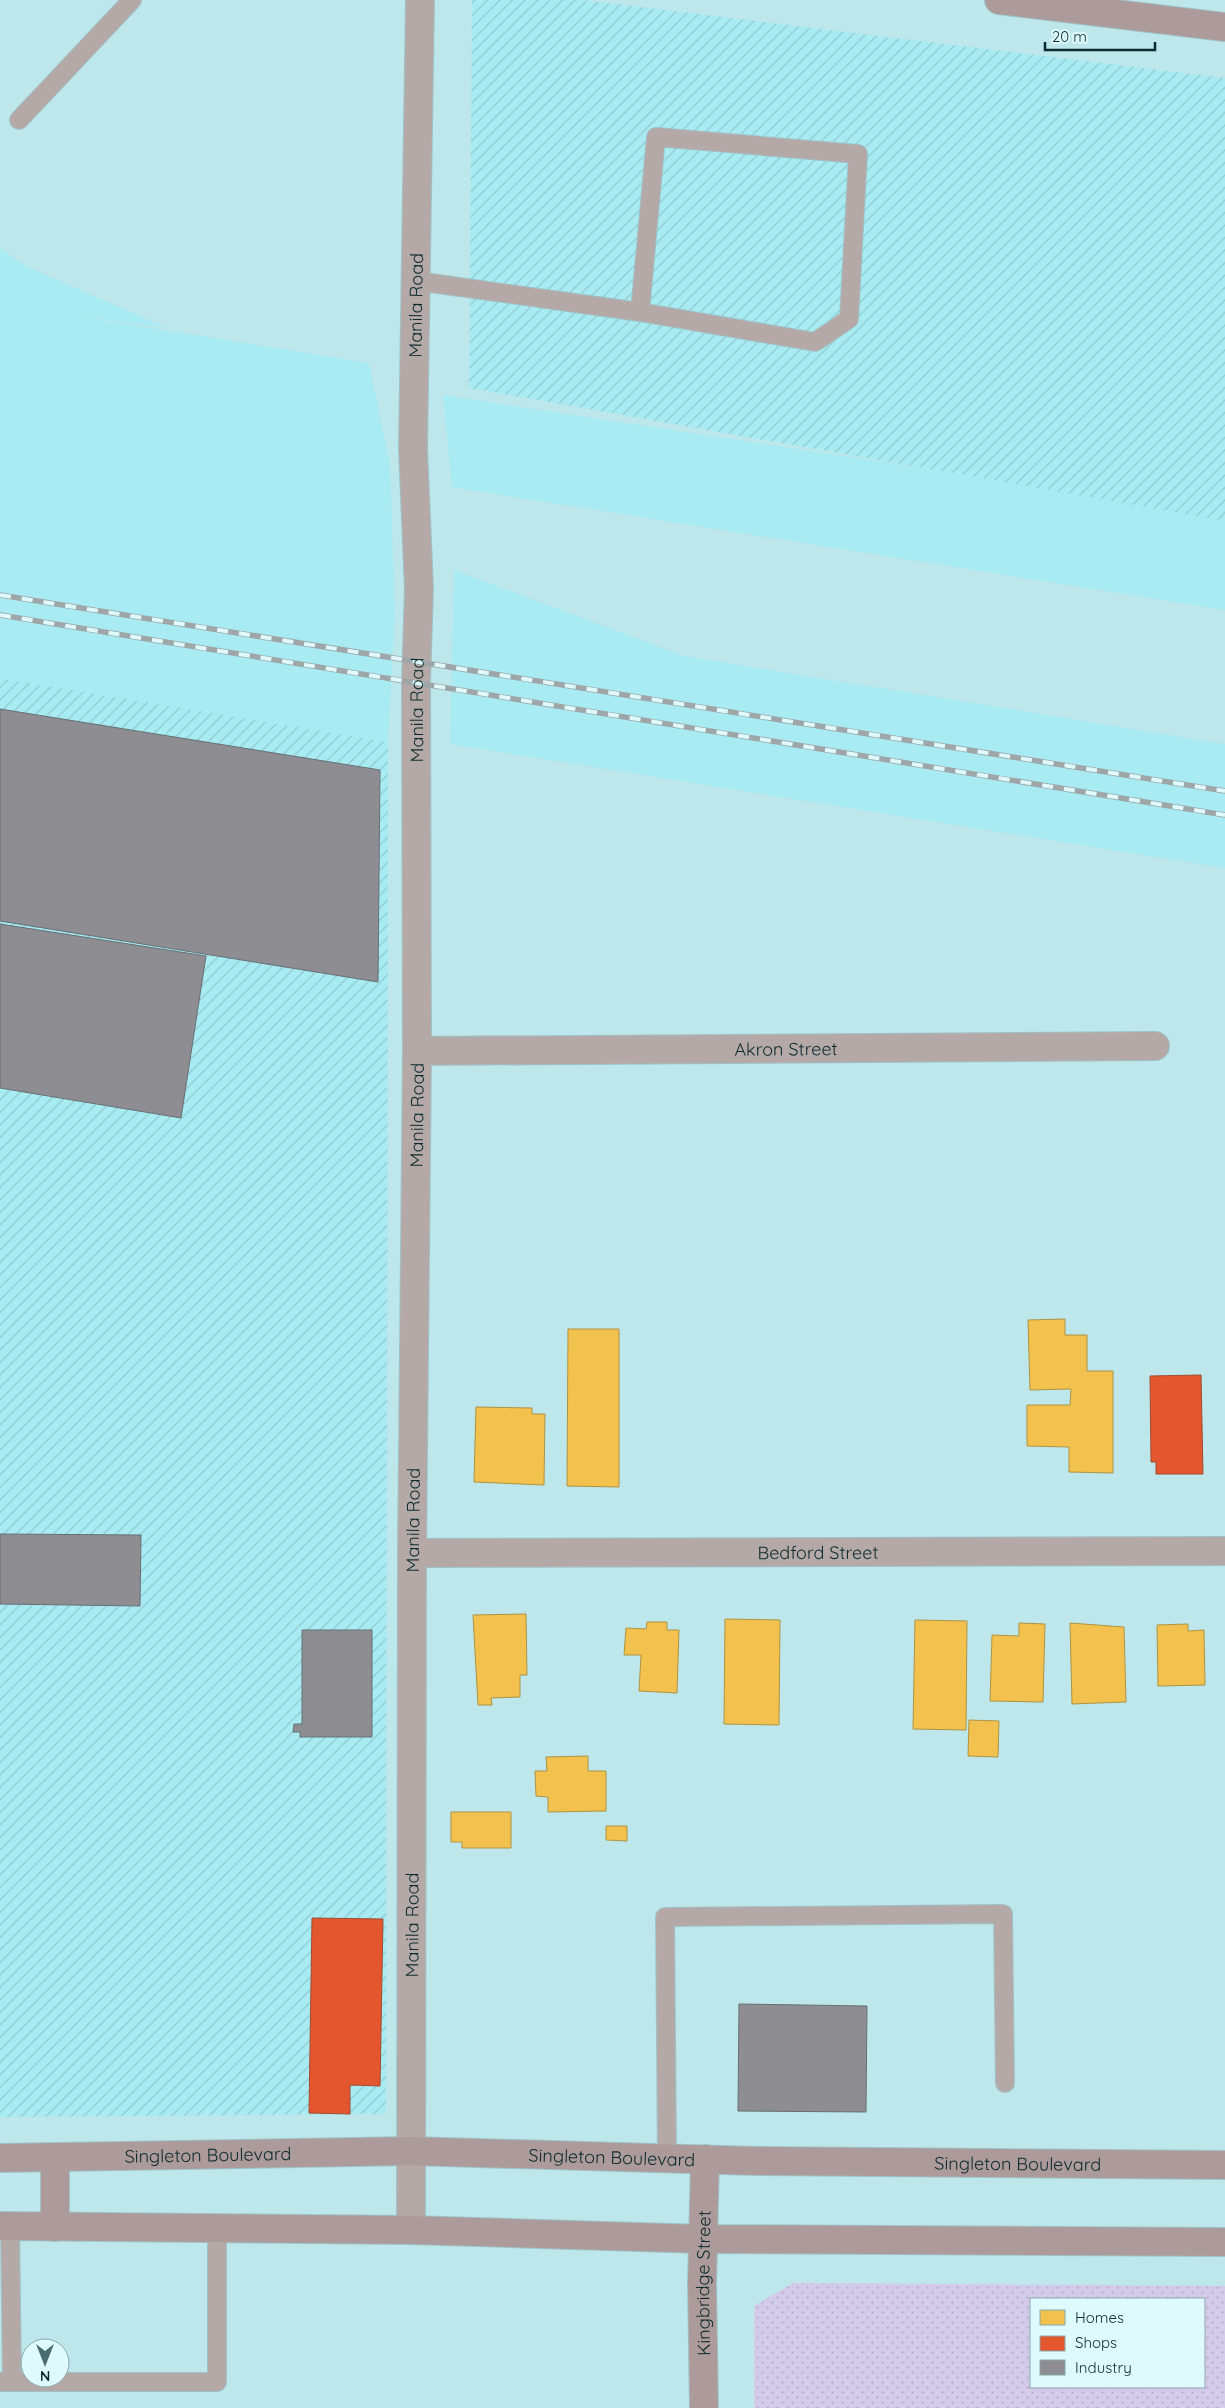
<svg xmlns="http://www.w3.org/2000/svg" width="1225" height="2408" font-family="Quicksand,sans-serif">
  <defs>
    <pattern id="industrial-furrows" width="10" height="10" patternUnits="userSpaceOnUse" patternTransform="scale(1.25)"><rect width="10" height="10" fill="#a8ebf2"/><path d="M-1 1l2-2M0 10L10 0M9 11l2-2" fill="none" stroke="#8fcad0"/></pattern>
    <pattern id="grass-dots" width="8" height="8" patternUnits="userSpaceOnUse" patternTransform="scale(1.25)"><rect width="8" height="8" fill="#d4caea"/><path d="M2 2h.1M6 6h.1" fill="none" stroke="#b5aec9" stroke-width="1.8" stroke-linecap="round"/></pattern>
  </defs>
  <rect width="100%" height="100%" fill="#bde7eb"/>
  <path fill="#a8ebf2" d="M0 248 28 267 167 328 64 314 369 363 390 465 395 615 388 742 0 678Z
    M443 395 955 473 1225 521V610L452 487Z
    M454 570 684 656 1225 744V868L450 744Z"/>
  <path fill="url(#industrial-furrows)" d="M472 0H583L1225 78V521L469 388Z
    M0 678 388 742 386 2114 0 2117Z"/>
  <path fill="url(#grass-dots)" fill-rule="evenodd" d="M793 2283 1225 2286V2408H754V2306ZM1031 2299H1204V2387H1031Z"/>
  <path fill="#f2c14e" stroke="#ad9444" d="M1065 1319V1335H1087V1371H1113V1473L1069 1472V1447L1027 1446V1405H1070L1071 1389 1030 1390 1028 1320Z
    M568 1329H619V1487L567 1486Z
    M476 1407 532 1408V1414H545L544 1485 474 1482Z
    M526 1614 527 1675H520V1697L491 1698 492 1705H478L473 1615Z
    M725 1619 780 1620 779 1725 724 1724Z
    M915 1620 967 1621 966 1730 913 1729Z
    M647 1622H667V1630H679L677 1693 639 1691 641 1655H624L626 1628 646 1629Z
    M1019 1623 1045 1624 1043 1702 990 1701 992 1635 1019 1636Z
    M1070 1623 1124 1627 1126 1702 1072 1704Z
    M1188 1624V1631L1204 1630 1205 1685 1158 1686 1157 1625Z
    M969 1720 999 1721 998 1757 968 1756Z
    M588 1756V1771H606V1811L548 1812V1797L536 1796 535 1771H547L546 1757Z
    M451 1812H511V1848H462V1842H451Z
    M606 1826H627V1841L606 1840Z"/>
  <path fill="#e4572e" stroke="#a34a2e" d="M1201 1375 1203 1474H1156V1462H1151L1150 1376Z
    M312 1918 383 1919 380 2086 350 2085V2114L309 2113Z"/>
  <path fill="#8d8d92" stroke="#667074" d="M0 709 380 770 378 982 0 921Z
    M0 924 206 956 181 1118 0 1088Z
    M0 1534 141 1535 140 1606 0 1604Z
    M302 1630H372V1737H300V1732H293L294 1724H302Z
    M739 2004 867 2006 866 2112 738 2111Z"/>
  <g fill="none" stroke-linecap="round" stroke-linejoin="round">
    <g stroke="#a0c2c6" stroke-width="20">
      <path id="lane" d="M19 120 132 0
        M416 281 640 312 656 137 858 154 849 319 815 342 640 312
        M667 2158 665 1917 1003 1914 1005 2083
        M10 2226 12 2382
        M0 2382H217V2228"/>
    </g>
    <g stroke="#a0c2c6" stroke-width="30">
      <g id="street">
        <path id="s1" d="M417 1051 1155 1046"/>
        <path id="s2" d="M412 1553 1225 1551"/>
        <path id="s3" d="M411 2230 412 1553 417 1051 416 682 419 589 413 449 420 0"/>
      </g>
    </g>
    <g stroke="#a0c2c6" stroke-width="30">
      <g id="secondary">
        <path d="M999 0 1225 27"/>
        <path id="s4" d="M0 2158 410 2151 756 2161 1225 2165"/>
        <path d="M55 2158V2227"/>
        <path d="M0 2226 411 2230 702 2239 1225 2242"/>
        <path id="s5" d="M704 2408 702 2284 705 2159"/>
      </g>
    </g>
    <use href="#lane" stroke="#b5a9a8" stroke-width="18"/>
    <use href="#street" stroke="#b5a9a8" stroke-width="28"/>
    <use href="#secondary" stroke="#ac9b9a" stroke-width="28"/>
    <g stroke="#9fa6a8" stroke-width="5.5">
      <path id="rail" d="M0 595 1225 791
        M0 615 1225 815"/>
    </g>
    <use href="#rail" stroke="#defafd" stroke-width="4" stroke-dasharray="11" stroke-linecap="butt"/>
  </g>
  <g text-anchor="middle" dominant-baseline="central" stroke-width="5" stroke-linejoin="round" paint-order="stroke">
    <g font-size="18" fill="#0b2b2e" stroke="#defafd">
      <text stroke="none"><textPath href="#s3" startOffset="1925">Manila Road</textPath></text>
      <text stroke="none"><textPath href="#s3" startOffset="1520">Manila Road</textPath></text>
      <text stroke="none"><textPath href="#s1" startOffset="369">Akron Street</textPath></text>
      <text stroke="none"><textPath href="#s3" startOffset="1115">Manila Road</textPath></text>
      <text stroke="none"><textPath href="#s3" startOffset="710">Manila Road</textPath></text>
      <text stroke="none"><textPath href="#s2" startOffset="406">Bedford Street</textPath></text>
      <text stroke="none"><textPath href="#s3" startOffset="305">Manila Road</textPath></text>
      <text stroke="none"><textPath href="#s4" startOffset="208">Singleton Boulevard</textPath></text>
      <text stroke="none"><textPath href="#s4" startOffset="612">Singleton Boulevard</textPath></text>
      <text stroke="none"><textPath href="#s4" startOffset="1018">Singleton Boulevard</textPath></text>
      <text stroke="none"><textPath href="#s5" startOffset="125">Kingbridge Street</textPath></text>
    </g>
  </g>
  <rect x="1030" y="2298" width="175" height="90" fill="#defafd" stroke="#8aa7aa"/>
  <rect x="1040" y="2310" width="25" height="15" fill="#f2c14e" stroke="#8aa7aa"/>
  <text x="1075" y="2323" font-size="15" fill="#0b2b2e">Homes</text>
  <rect x="1040" y="2336" width="25" height="15" fill="#e4572e" stroke="#8aa7aa"/>
  <text x="1075" y="2348" font-size="15" fill="#0b2b2e">Shops</text>
  <rect x="1040" y="2360" width="25" height="15" fill="#8d8d92" stroke="#8aa7aa"/>
  <text x="1075" y="2373" font-size="15" fill="#0b2b2e">Industry</text>
  <g transform="translate(45 2363) rotate(180)"><circle r="24" fill="#defafd" stroke="#8aa7aa"/>
  <path d="M0-4L9 19L0 12L-9 19Z" fill="#496d70"/>
  <text y="-8" font-size="14" font-weight="bold" text-anchor="middle" fill="#0b2b2e">N</text>
  </g>
  <path d="M1045 42v8h110v-8" fill="none" stroke="#0b2b2e" stroke-width="2.5"/>
  <text x="1052" y="42" font-size="15" fill="#0b2b2e" stroke="#defafd" stroke-width="4" paint-order="stroke">20 m</text>
</svg>
